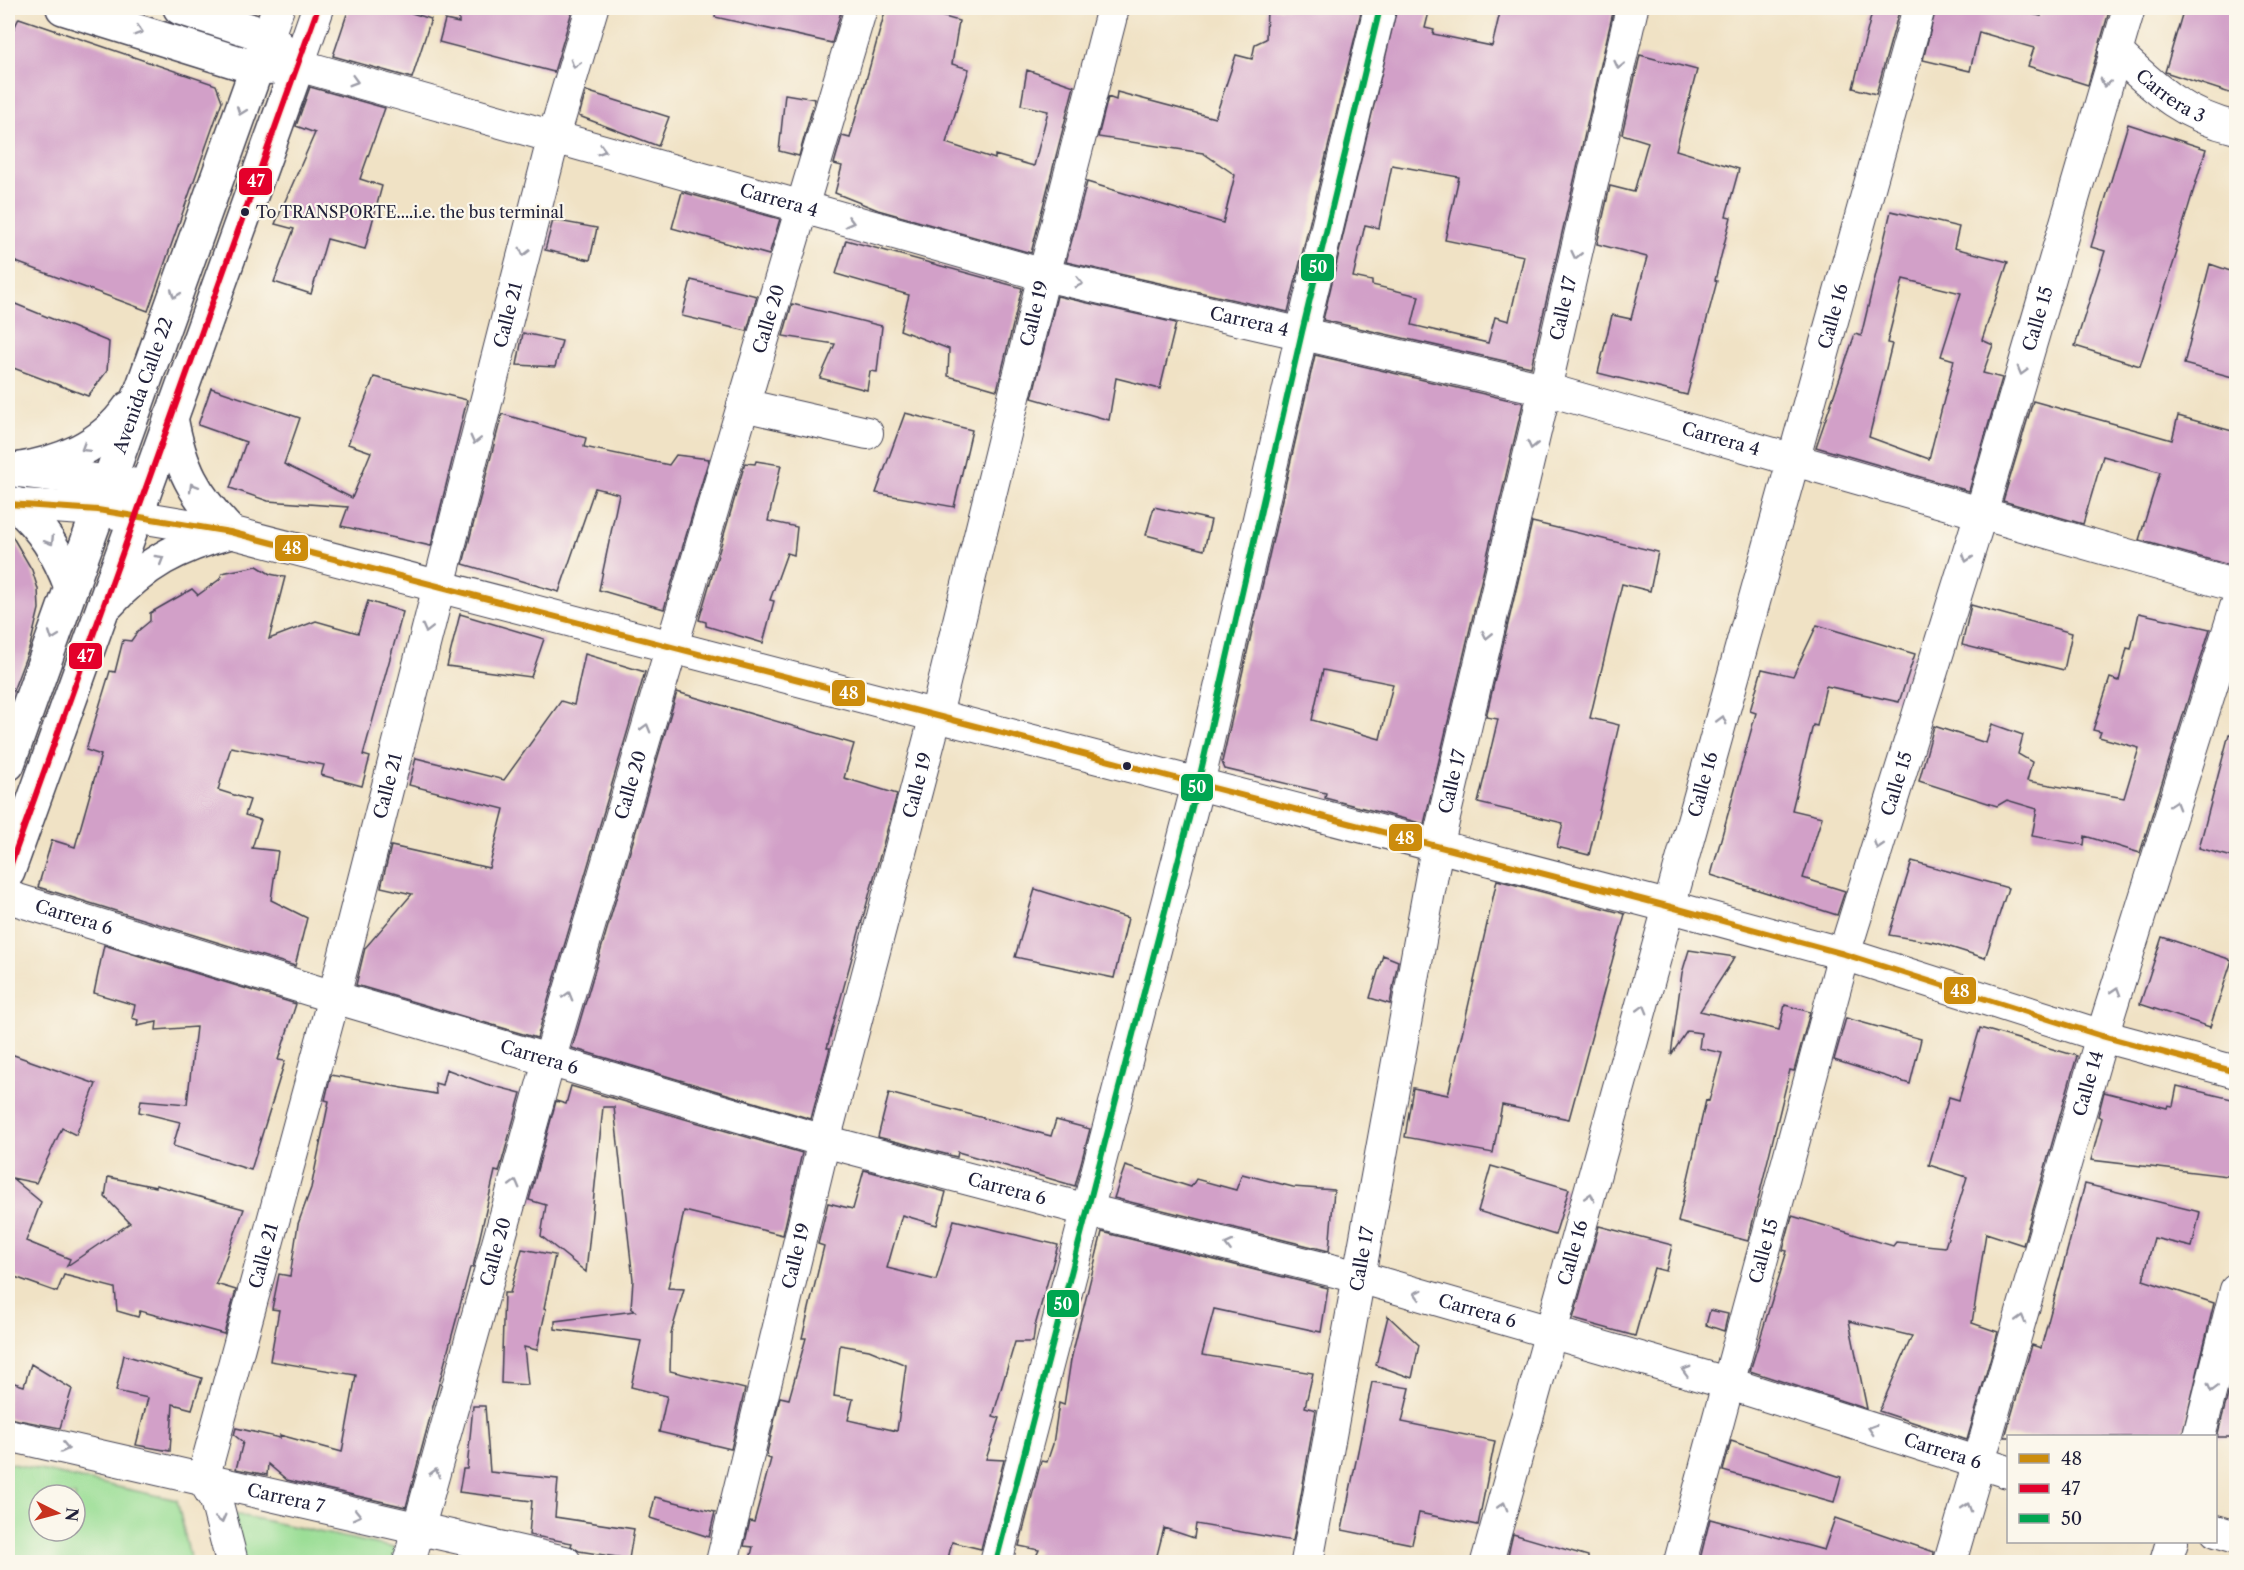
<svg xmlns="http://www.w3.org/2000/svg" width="2244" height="1570" font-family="'Libre Caslon Text',serif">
  <rect width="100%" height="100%" fill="#fbf7ec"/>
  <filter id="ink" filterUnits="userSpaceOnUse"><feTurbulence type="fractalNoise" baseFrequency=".0167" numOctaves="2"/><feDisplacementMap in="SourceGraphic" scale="12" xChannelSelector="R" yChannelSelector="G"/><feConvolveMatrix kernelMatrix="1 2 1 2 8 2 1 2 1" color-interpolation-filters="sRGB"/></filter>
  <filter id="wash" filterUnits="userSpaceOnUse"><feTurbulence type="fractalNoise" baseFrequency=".008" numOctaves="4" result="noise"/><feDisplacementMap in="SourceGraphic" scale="24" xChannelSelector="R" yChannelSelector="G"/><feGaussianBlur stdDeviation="1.35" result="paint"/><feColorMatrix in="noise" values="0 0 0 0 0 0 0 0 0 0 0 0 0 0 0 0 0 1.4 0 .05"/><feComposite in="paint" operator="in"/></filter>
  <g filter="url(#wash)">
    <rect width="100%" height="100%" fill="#f0e2c5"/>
    <path fill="#9bde96" stroke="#5e8068" stroke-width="1.5" fill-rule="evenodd" d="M8 1463 177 1500 191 1562H8ZM39 1495H75V1531H39Z
      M234 1514 461 1562H244Z"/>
    <g id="blocks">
      <path fill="#d2a0c8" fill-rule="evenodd" d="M349 8H396L431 19 412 78 333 56Z
        M459 8H573L554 72 439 42 445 20 459 23Z
        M716 8H842L832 43 715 17Z
        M886 8H912L959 21 952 64 969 69 946 143 995 159V155L1034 166 1048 111 1021 105 1027 70 1074 86 1031 253 878 210 835 193 842 166 834 164 842 136 850 138Z
        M1267 8H1362L1288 312 1066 262 1087 182 1223 223 1235 175 1203 153 1098 137 1108 97 1116 100 1117 92 1215 118 1236 55 1252 59 1255 44 1266 39Z
        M1397 8H1430L1425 28 1434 30 1433 34 1492 46 1501 8H1614L1531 367 1323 320ZM1392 165 1459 177 1445 240 1524 256 1509 321 1495 317 1488 343 1412 325 1419 296 1372 285V281L1353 277 1365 225 1379 228Z
        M1873 8H1900L1876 94 1853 88Z
        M1936 8H2004L2041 16V8H2110L2088 85 2028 66 2034 48 1979 32 1970 71 1923 60Z
        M2184 8H2236V95L2165 72Z
        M19 18 216 85 222 101 148 311 8 259V41Z
        M1640 55 1697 70 1676 150 1739 169 1726 216 1731 217 1715 280 1717 281 1687 395 1598 373 1612 315 1631 319 1647 257 1597 244 1610 186 1634 192 1648 142 1622 134Z
        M310 87 385 108 360 179 382 186 365 249 327 239 311 294 274 282 294 229 275 224 315 133 296 126Z
        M586 91 669 117 658 146 579 116Z
        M785 94 815 99 799 156 779 151Z
        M2128 124 2206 149 2175 251 2177 252 2140 366 2075 346 2105 251 2091 247Z
        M682 192 780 219 769 255 672 228Z
        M1891 211 1959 227 1954 248 2008 262 1982 340 1993 345 1983 373 2002 378 1969 491 1816 447 1855 334 1861 336ZM1903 279 1961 293 1941 356 1954 360 1929 459 1869 437 1892 344 1887 343Z
        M553 220 597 228 590 260 545 250Z
        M846 240 1022 288 997 390 948 376 949 349 900 330 909 295 836 274Z
        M2210 264 2236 273V378L2184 364Z
        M691 280 757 296 747 331 682 316Z
        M1057 296 1176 323 1160 389 1116 378 1109 420 1032 398Z
        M8 301 109 342 107 371 88 396 8 366Z
        M792 304 882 326 877 372 870 371 867 390 820 378 835 344 783 336Z
        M523 333 562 341 555 367 517 365Z
        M1315 355 1523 403 1424 824 1325 798 1326 793 1225 769 1222 762ZM1323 670 1393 684 1380 739 1312 720Z
        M374 377 467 400 431 546 341 526 348 507 268 501 230 488 246 442 198 425 211 388 300 418 284 464 352 498 371 452 348 444Z
        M2033 401 2172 440 2178 416 2236 432V567L2139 540 2160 472 2103 456 2083 524 2003 501Z
        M905 413 972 430 954 507 876 493Z
        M502 414 586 438 584 447 669 465 676 455 709 459 664 609 599 590 619 494 595 488 559 592 463 564Z
        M756 461 781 465 768 521 797 527 794 555 787 553 770 600 774 601 763 643 706 626V622L699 620 745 463 755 464Z
        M1154 507 1211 520 1204 550 1146 535Z
        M1532 522 1658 552 1650 591 1622 584 1590 718 1619 725 1589 855 1557 847 1563 823 1478 803 1498 719 1486 717Z
        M8 529 32 570 38 589 39 609 30 646 10 699 8 698Z
        M257 566 270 574 285 577 269 639 316 621 358 633 368 601 403 612 363 755 370 757 362 786 321 775 324 765 231 747 218 790 250 800 245 815 261 820 252 848 278 851 271 900 307 918 295 966 38 887 52 840 75 847 101 755 86 750 110 671 115 672 123 640 131 641 138 631 150 621V613L192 589 198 595 220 579 222 573Z
        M1971 605 2072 633 2064 670 1962 645Z
        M2139 613 2210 629 2140 853 2085 836 2084 845 2032 836 2037 809 2007 800 1997 806 1919 781 1934 726 1986 743 1992 724 2023 735 2018 754 2032 762 2027 781 2124 798 2139 748 2099 737 2101 732 2093 730 2110 678 2119 681 2127 648 2131 649Z
        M460 614 544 639 531 677 447 666Z
        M1817 625 1915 654 1899 702 1826 686 1817 726 1813 725 1792 810 1822 817 1803 878 1845 891 1837 915 1711 875 1756 713 1750 711 1762 669 1793 676Z
        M585 654 645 672 537 1038 356 985 365 948 412 894 381 887 391 846 489 868 504 809 409 785 416 758 504 780 561 701 574 705Z
        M677 692 854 744 844 778 897 794 827 1048H830L811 1119 572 1048Z
        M2229 734 2236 735V858L2199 848Z
        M1912 861 2008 888 1985 958 1937 943 1889 935Z
        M1497 880 1625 914 1569 1119 1502 1105 1493 1153 1405 1137 1413 1088 1448 1095Z
        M1035 889 1128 918 1114 978 1015 957Z
        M2162 937 2232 960 2210 1027 2140 1004Z
        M104 945 296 1004 278 1060 285 1061 251 1170 173 1146 180 1122 139 1112 141 1100 187 1104 196 1027 156 1030 157 1022 137 1026 138 1020 132 1018 135 1005 94 993Z
        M1689 950 1735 957 1700 1011 1779 1030 1785 1005 1810 1012 1794 1071 1790 1070 1748 1241 1678 1222 1706 1100 1709 1101 1722 1053 1699 1048 1701 1033 1687 1031 1671 1055 1682 973Z
        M1383 955 1398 961 1390 1004 1370 998Z
        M1846 1018 1921 1039 1910 1084 1834 1060Z
        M1980 1028 2077 1056 2023 1245 1986 1233 1972 1323 1998 1332 1967 1440 1879 1411 1912 1336 1849 1321 1867 1409 1750 1371 1787 1251 1783 1250 1792 1216 1893 1246 1896 1242 1945 1247 1967 1177 1929 1165 1949 1097 1959 1100Z
        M8 1053 96 1084 76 1135 62 1128 36 1183 12 1178 41 1202 26 1241 70 1259 67 1266 130 1223 105 1197 108 1177 156 1187V1185L244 1209 216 1284 236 1290 224 1334 140 1311 138 1317 117 1311 115 1288 64 1275 57 1292 12 1276 8 1284Z
        M446 1069 486 1084 521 1093 499 1172 495 1171 473 1267 470 1268 406 1507 287 1480 268 1464 267 1475 236 1469 243 1442 234 1435 236 1428 280 1438V1435L342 1452 356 1375 270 1361 279 1310 272 1309 279 1274 290 1276 298 1224 311 1188 329 1101 325 1100 331 1075 436 1094 435 1083 442 1085Z
        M571 1086 802 1153 783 1235 684 1211 668 1288 684 1289 671 1333 670 1371 745 1389 731 1449 659 1432 667 1396 631 1387 641 1341 555 1329V1321L635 1311 631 1308 633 1280 614 1107H603L586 1272 541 1236 546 1205 529 1200 556 1101 566 1104Z
        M2177 1086 2236 1100V1177L2091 1160 2102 1118 2098 1116 2104 1092 2167 1108 2168 1105 2173 1106Z
        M889 1093 1051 1136 1056 1120 1090 1129 1075 1186 958 1152 957 1157 878 1137Z
        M1125 1166 1191 1187 1196 1179 1236 1190 1242 1174 1293 1187 1334 1190 1329 1251 1114 1198Z
        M1491 1166 1569 1189 1555 1235 1478 1211Z
        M864 1170 946 1192 937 1225 902 1215 887 1268 936 1280 954 1220 1058 1245 1035 1326 1033 1342H1015L993 1416 1000 1418 986 1459 1004 1460 981 1549 952 1542 947 1563H749L753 1547 744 1546 750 1521 754 1522 771 1459 766 1457 780 1397 789 1399 806 1338H802L824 1246 818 1244 828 1203 853 1209ZM840 1345 869 1350 906 1365 897 1431 848 1420 853 1399 834 1396Z
        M2085 1184 2200 1212 2192 1247 2154 1238 2143 1280 2214 1303 2182 1437H2005L2032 1345 2041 1348Z
        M1599 1226 1672 1245 1666 1271 1654 1268 1635 1336 1573 1319Z
        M1102 1232 1328 1288 1321 1332 1214 1309 1202 1355 1313 1373 1305 1407 1316 1410 1293 1541 1196 1524 1194 1538 1164 1528 1155 1563H1033L1039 1550 1019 1546 1041 1461 1047 1462 1053 1444 1059 1403 1064 1405 1071 1360Z
        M522 1249 555 1255 544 1308 546 1309 537 1350 524 1347 528 1385 501 1383 504 1293H510Z
        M1710 1310 1728 1314 1724 1331 1706 1325Z
        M1388 1316 1419 1345 1412 1378 1376 1365Z
        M124 1355 202 1378 192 1409 173 1404 170 1451 136 1445 148 1398 116 1391Z
        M31 1364 72 1389 60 1428 8 1418V1381L24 1386Z
        M1372 1382 1410 1388 1402 1422 1495 1441 1478 1525 1419 1513 1412 1544 1342 1530Z
        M2231 1383 2236 1384V1437H2217Z
        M473 1406H485L490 1472 558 1479 555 1517 634 1529 629 1559 579 1551 571 1546 572 1543 529 1535 532 1501 459 1492 463 1469H467Z
        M1731 1441 1841 1477 1834 1502 1723 1471Z
        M655 1497 715 1512 709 1537 650 1518Z
        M1835 1518 1934 1552 1933 1563H1851L1843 1560V1563H1699L1710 1519 1824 1550Z
        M1513 1534 1588 1556V1563H1506Z"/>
    </g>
  </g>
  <g filter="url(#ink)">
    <use href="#blocks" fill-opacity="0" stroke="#413f50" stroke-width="1.5"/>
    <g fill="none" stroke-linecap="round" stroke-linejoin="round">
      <g stroke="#413f50" stroke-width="34">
        <g id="minor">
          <path id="s1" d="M318 8 298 65 1044 275 1545 389 2236 586"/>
          <path d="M268 36 278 8"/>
          <path id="s2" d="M2115 51C2155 88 2181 115 2236 128"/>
          <path d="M743 405 867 433"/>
          <path d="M19 471 146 486"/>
          <path d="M8 504 98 510 230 532 1671 907 1844 954 2102 1036 2236 1072"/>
          <path id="s3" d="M8 897 334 997 824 1141 1087 1210 1359 1277 1727 1383 2008 1472"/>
          <path id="s4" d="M8 1435 565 1562"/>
          <path d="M2199 1436 2236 1290"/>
          <path d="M2216 1531 2236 1537"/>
          <path id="s5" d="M232 1562 216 1500 203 1479 334 997 554 136 592 8"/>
          <path id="s6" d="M409 1562 549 1061 861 8"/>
          <path id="s7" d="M722 1562 824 1141 936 715 1042 283 1113 8"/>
          <path d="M996 1562 1198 784 1302 332 1380 8"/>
          <path id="s8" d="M1307 1562 1437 847 1545 389 1632 8"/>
          <path id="s9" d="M1487 1562 1919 8"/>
          <path id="s10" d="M1680 1562 1844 954 1981 513 2129 8"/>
          <path id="s11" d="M1950 1562 2102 1036 2236 607"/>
          <path d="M2166 1562 2172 1542"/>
        </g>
      </g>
      <g stroke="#413f50" stroke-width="36">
        <g id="major">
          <path d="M63 8 256 68 277 67"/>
          <path d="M180 8 268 36 283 51"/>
          <path d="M15 470C60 463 102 447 129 408"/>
          <path d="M15 504C43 528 58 553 71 587"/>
          <path d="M108 604C144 564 178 546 230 532 194 495 180 468 171 417"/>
          <path id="s12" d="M8 764 268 36"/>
          <path d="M8 872 298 65"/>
        </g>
      </g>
      <use href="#minor" stroke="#fff" stroke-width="32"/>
      <use href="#major" stroke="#fff" stroke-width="33"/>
      <g stroke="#fbf7ec" stroke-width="10">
        <path id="bus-1" d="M8 504 98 510 230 532 1671 907 1844 954 2102 1036 2236 1072"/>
      </g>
      <g stroke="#fbf7ec" stroke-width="10">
        <path id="bus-2" d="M8 872 318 8"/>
      </g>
      <g stroke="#fbf7ec" stroke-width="10">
        <path id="bus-3" d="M996 1562 1198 784 1302 332 1380 8"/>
      </g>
      <use href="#bus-1" stroke="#cc8c0c" stroke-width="6"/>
      <use href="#bus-2" stroke="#e4002b" stroke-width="6"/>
      <use href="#bus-3" stroke="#00a651" stroke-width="6"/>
    </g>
    <defs><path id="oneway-chevron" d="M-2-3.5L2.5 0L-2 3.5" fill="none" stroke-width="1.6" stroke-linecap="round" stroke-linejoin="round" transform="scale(1.5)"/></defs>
    <g stroke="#9c9ca7">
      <use href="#oneway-chevron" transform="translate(139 31) rotate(17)"/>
      <use href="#oneway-chevron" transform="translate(575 64) rotate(107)"/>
      <use href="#oneway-chevron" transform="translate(1619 65) rotate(103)"/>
      <use href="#oneway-chevron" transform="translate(354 81) rotate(16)"/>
      <use href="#oneway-chevron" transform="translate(2105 83) rotate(106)"/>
      <use href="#oneway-chevron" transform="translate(241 111) rotate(110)"/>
      <use href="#oneway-chevron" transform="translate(602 150) rotate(16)"/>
      <use href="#oneway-chevron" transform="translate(850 222) rotate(15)"/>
      <use href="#oneway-chevron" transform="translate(524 252) rotate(104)"/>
      <use href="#oneway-chevron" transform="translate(1576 255) rotate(103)"/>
      <use href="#oneway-chevron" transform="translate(1079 283) rotate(12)"/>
      <use href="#oneway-chevron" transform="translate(175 294) rotate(110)"/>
      <use href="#oneway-chevron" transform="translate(2022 371) rotate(106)"/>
      <use href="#oneway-chevron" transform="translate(475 440) rotate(104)"/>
      <use href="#oneway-chevron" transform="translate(1532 445) rotate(103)"/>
      <use href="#oneway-chevron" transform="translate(85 448) rotate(148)"/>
      <use href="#oneway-chevron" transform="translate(193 487) rotate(-121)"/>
      <use href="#oneway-chevron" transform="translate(50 541) rotate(58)"/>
      <use href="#oneway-chevron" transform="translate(1967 558) rotate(107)"/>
      <use href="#oneway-chevron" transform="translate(160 559) rotate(-31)"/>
      <use href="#oneway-chevron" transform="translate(427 629) rotate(104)"/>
      <use href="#oneway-chevron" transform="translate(1487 635) rotate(103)"/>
      <use href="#oneway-chevron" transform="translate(53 636) rotate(110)"/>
      <use href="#oneway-chevron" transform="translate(1722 720) rotate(-75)"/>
      <use href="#oneway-chevron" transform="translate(646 728) rotate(-74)"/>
      <use href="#oneway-chevron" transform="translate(2175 805) rotate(-73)"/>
      <use href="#oneway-chevron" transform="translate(1878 845) rotate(107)"/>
      <use href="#oneway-chevron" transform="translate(2116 991) rotate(-73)"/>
      <use href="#oneway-chevron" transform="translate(568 996) rotate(-74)"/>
      <use href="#oneway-chevron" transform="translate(1643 1009) rotate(-74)"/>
      <use href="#oneway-chevron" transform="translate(515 1184) rotate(-75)"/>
      <use href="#oneway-chevron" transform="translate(1590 1197) rotate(-74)"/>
      <use href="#oneway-chevron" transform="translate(1229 1245) rotate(-166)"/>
      <use href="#oneway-chevron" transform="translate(1418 1294) rotate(-164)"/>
      <use href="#oneway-chevron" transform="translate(2021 1319) rotate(-74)"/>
      <use href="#oneway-chevron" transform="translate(1686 1371) rotate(-164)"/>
      <use href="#oneway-chevron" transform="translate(2212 1388) rotate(104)"/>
      <use href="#oneway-chevron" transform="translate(1872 1429) rotate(-162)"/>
      <use href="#oneway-chevron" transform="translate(65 1448) rotate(13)"/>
      <use href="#oneway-chevron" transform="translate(435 1473) rotate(-75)"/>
      <use href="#oneway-chevron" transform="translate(1503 1506) rotate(-74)"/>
      <use href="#oneway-chevron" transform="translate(1967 1507) rotate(-73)"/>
      <use href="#oneway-chevron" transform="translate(357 1515) rotate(13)"/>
      <use href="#oneway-chevron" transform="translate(221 1519) rotate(76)"/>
    </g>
  </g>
  <g fill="#22223b" stroke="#fbf7ec" stroke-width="2">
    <circle cx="245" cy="212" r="5"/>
    <circle cx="1127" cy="766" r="5"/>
  </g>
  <g text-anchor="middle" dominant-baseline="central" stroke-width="4.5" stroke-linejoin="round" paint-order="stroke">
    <g font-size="16" fill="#22223b" stroke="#fbf7ec" text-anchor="start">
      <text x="256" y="212">To TRANSPORTE....i.e. the bus terminal</text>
    </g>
    <g font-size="18" fill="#22223b" stroke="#fbf7ec">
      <text stroke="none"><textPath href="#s2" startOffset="72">Carrera 3</textPath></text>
      <text stroke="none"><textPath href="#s1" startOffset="560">Carrera 4</textPath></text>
      <text stroke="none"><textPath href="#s8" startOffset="1280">Calle 17</textPath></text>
      <text stroke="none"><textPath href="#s7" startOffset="1287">Calle 19</textPath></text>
      <text stroke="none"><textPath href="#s5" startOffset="1292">Calle 21</textPath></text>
      <text stroke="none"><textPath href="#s9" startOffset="1293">Calle 16</textPath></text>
      <text stroke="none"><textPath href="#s6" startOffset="1294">Calle 20</textPath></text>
      <text stroke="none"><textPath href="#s10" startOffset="1294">Calle 15</textPath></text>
      <text stroke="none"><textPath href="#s1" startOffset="1046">Carrera 4</textPath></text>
      <text stroke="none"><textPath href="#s12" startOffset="402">Avenida Calle 22</textPath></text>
      <text stroke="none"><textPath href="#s1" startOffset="1532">Carrera 4</textPath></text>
      <text stroke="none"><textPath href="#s8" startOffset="794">Calle 17</textPath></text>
      <text stroke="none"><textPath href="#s10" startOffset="808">Calle 15</textPath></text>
      <text stroke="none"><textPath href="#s6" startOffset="808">Calle 20</textPath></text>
      <text stroke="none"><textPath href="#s7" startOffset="801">Calle 19</textPath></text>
      <text stroke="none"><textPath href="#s9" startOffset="807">Calle 16</textPath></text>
      <text stroke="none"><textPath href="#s5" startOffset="806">Calle 21</textPath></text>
      <text stroke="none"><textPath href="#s3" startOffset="69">Carrera 6</textPath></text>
      <text stroke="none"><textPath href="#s3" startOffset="555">Carrera 6</textPath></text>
      <text stroke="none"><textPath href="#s11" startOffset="498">Calle 14</textPath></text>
      <text stroke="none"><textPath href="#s3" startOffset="1041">Carrera 6</textPath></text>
      <text stroke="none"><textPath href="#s10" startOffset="322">Calle 15</textPath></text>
      <text stroke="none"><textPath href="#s6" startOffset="322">Calle 20</textPath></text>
      <text stroke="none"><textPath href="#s9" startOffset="321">Calle 16</textPath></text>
      <text stroke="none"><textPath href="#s7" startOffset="315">Calle 19</textPath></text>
      <text stroke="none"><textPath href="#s5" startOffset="320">Calle 21</textPath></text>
      <text stroke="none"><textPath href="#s8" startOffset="308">Calle 17</textPath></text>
      <text stroke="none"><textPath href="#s3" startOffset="1527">Carrera 6</textPath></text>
      <text stroke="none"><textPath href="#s3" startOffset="2013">Carrera 6</textPath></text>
      <text stroke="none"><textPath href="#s4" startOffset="285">Carrera 7</textPath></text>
    </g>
  </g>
  <g stroke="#fbf7ec" stroke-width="2">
    <rect x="238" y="167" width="35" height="29" rx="6" fill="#e4002b"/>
    <rect x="1300" y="253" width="35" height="29" rx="6" fill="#00a651"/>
    <rect x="274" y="534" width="35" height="28" rx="6" fill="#cc8c0c"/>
    <rect x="68" y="642" width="35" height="28" rx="6" fill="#e4002b"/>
    <rect x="831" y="679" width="35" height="28" rx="6" fill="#cc8c0c"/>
    <rect x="1180" y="773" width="34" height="29" rx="6" fill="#00a651"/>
    <rect x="1388" y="823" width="35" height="29" rx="6" fill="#cc8c0c"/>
    <rect x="1943" y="976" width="34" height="29" rx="6" fill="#cc8c0c"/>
    <rect x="1046" y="1289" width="34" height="29" rx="6" fill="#00a651"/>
  </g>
  <g font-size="16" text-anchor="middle" font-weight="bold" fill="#fff">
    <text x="256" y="187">47</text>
    <text x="1318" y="273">50</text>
    <text x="292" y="554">48</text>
    <text x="86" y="662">47</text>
    <text x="849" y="699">48</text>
    <text x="1197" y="793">50</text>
    <text x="1405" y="844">48</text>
    <text x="1960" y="997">48</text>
    <text x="1063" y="1310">50</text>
  </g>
  <rect width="2244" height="1570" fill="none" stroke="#fbf7ec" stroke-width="30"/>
  <rect x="2007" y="1435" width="210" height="108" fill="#fbf7ec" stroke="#a4a2a5" stroke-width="1.5"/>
  <rect x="2019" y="1454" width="30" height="9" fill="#cc8c0c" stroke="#a4a2a5" stroke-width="1.5"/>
  <text x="2061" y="1465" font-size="18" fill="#22223b">48</text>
  <rect x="2019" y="1484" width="30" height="9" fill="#e4002b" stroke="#a4a2a5" stroke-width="1.5"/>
  <text x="2061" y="1495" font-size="18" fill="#22223b">47</text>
  <rect x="2019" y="1514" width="30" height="9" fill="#00a651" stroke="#a4a2a5" stroke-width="1.5"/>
  <text x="2061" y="1525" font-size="18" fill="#22223b">50</text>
  <g transform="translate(57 1513) rotate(96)"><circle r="28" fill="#fbf7ec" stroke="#a4a2a5" stroke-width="1.5"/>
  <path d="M0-4.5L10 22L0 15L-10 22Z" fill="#c8321e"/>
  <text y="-9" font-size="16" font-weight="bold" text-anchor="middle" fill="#22223b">N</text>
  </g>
</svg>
